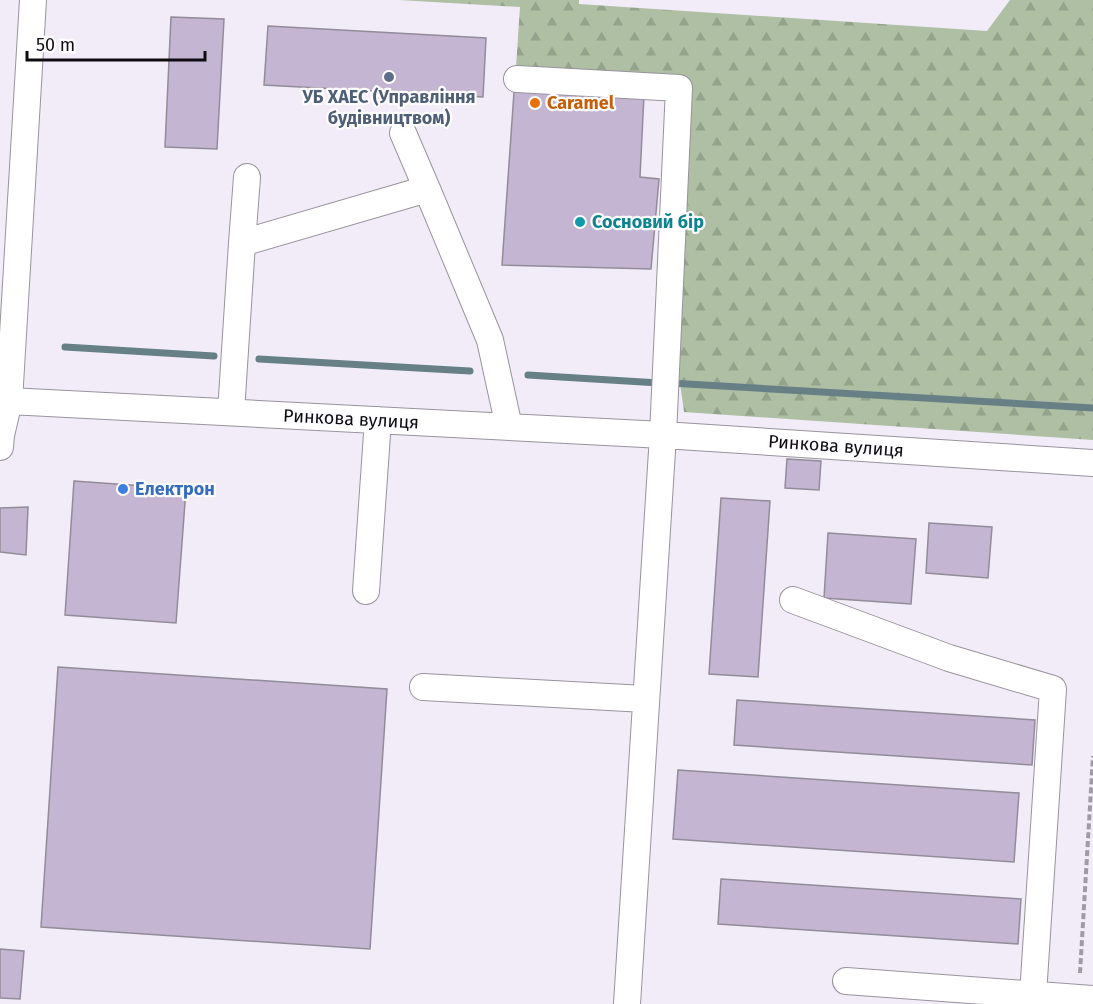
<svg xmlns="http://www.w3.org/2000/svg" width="1093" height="1004" font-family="'Fira Sans',sans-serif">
  <defs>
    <pattern id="forest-firs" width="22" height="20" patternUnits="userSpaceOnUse" patternTransform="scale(1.5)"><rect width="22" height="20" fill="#aebfa3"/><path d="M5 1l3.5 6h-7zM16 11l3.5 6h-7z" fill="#94a38b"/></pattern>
  </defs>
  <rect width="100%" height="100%" fill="#f2ecf9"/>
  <path fill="url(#forest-firs)" d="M399 0H579V4L987 31 1010 0H1093V440L684 412 679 376 680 103 516 67 520 7Z"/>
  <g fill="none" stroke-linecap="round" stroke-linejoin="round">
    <path stroke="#678086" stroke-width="7" d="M65 347 214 356
      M259 359 470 371
      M528 375 659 383
      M670 383 1093 408"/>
  </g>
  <path fill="#c4b6d2" stroke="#928c98" stroke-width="1.5" d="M171 17 224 19 217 149 165 147Z
    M268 26 486 38 483 97 264 85Z
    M514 92 644 95 640 177 659 179 651 269 502 265Z
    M787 459 821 461 819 490 785 488Z
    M74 481 186 489 176 623 65 615Z
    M721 498 770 501 758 677 709 674Z
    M28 507 26 555 0 552V508Z
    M929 523 992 527 988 578 926 573Z
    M828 533 916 539 911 604 824 598Z
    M58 667 387 689 370 949 41 927Z
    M737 700 1035 720 1032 765 734 745Z
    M678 770 1019 793 1014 862 673 839Z
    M721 879 1021 899 1018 944 718 924Z
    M0 949 24 951 20 999 0 998Z"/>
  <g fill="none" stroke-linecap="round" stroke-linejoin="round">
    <g stroke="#98939e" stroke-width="28">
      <path id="minor" d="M33 0 9 401 663 435 1093 463
        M517 79 679 88 663 435 627 1004
        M403 133 427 189
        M242 243 247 177
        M231 412 242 243 427 189 490 340 509 427
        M0 447 1 435 9 401
        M366 591 378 420
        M793 600 949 658 1053 689 1033 995
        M423 687 645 699
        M846 981 1093 999"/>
    </g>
    <path stroke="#9f9aa4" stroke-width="4" stroke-dasharray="6 3" stroke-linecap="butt" d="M1080 973 1093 756"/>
    <use href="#minor" stroke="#fff" stroke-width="26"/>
  </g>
  <circle fill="#5c6f8a" stroke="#fdfcfe" stroke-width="2" cx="389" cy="77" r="6"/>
  <circle fill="#e8710a" stroke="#fdfcfe" stroke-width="2" cx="535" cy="103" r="6"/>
  <circle fill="#0f9aa8" stroke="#fdfcfe" stroke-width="2" cx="580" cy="222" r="6"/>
  <circle fill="#3f7fe0" stroke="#fdfcfe" stroke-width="2" cx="123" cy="489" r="6"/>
  <g text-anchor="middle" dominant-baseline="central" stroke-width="4.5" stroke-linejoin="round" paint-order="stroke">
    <g font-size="18" font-weight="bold" fill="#4e5e75" stroke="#fdfcfe">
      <text x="389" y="97">УБ ХАЕС (Управління<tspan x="389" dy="21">будівництвом)</tspan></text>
    </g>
    <g font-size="18" font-weight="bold" fill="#c56008" stroke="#fdfcfe" text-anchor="start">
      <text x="547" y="103">Caramel</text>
    </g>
    <g font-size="18" font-weight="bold" fill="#0d838f" stroke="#fdfcfe" text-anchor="start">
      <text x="592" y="222">Сосновий бір</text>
    </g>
    <g font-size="18" fill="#0e0c10" stroke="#fdfcfe">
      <text transform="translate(351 419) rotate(3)">Ринкова вулиця</text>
      <text transform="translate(836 446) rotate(4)">Ринкова вулиця</text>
    </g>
    <g font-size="18" font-weight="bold" fill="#366cbe" stroke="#fdfcfe" text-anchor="start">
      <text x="135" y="489">Електрон</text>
    </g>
  </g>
  <path d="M27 51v9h178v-9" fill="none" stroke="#0e0c10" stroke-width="3"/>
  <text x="36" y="51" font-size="18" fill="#0e0c10" stroke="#fdfcfe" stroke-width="4.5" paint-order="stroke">50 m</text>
</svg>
